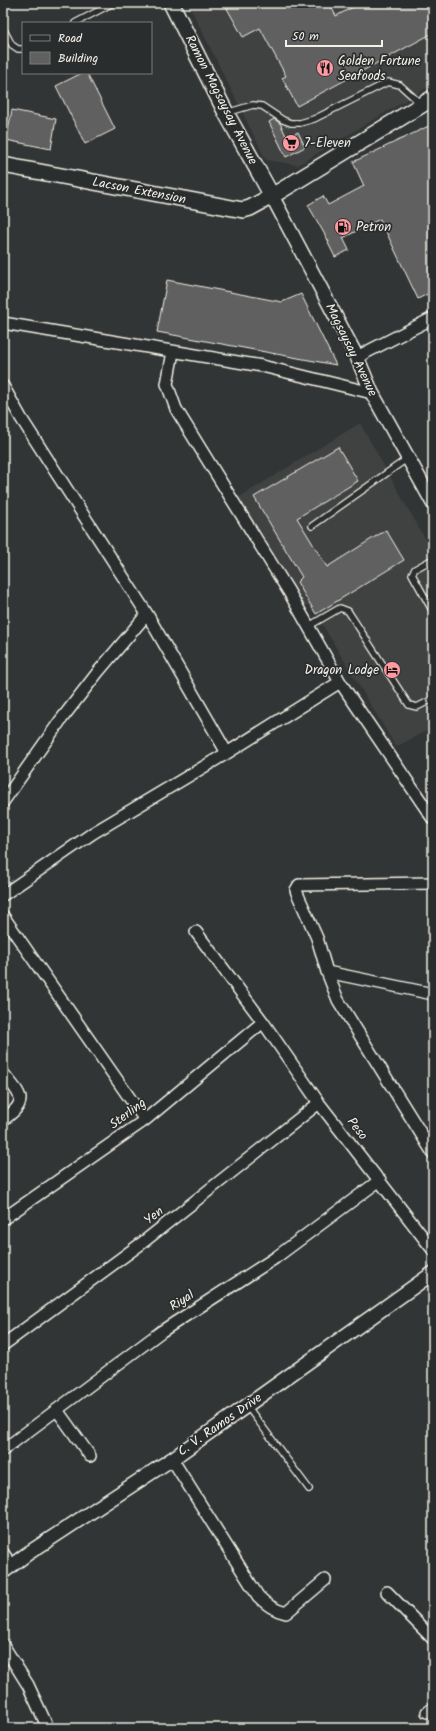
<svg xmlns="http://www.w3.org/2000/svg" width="436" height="1731" font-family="Kalam,sans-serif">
  <rect width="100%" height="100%" fill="#323535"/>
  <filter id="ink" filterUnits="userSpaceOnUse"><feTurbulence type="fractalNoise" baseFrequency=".025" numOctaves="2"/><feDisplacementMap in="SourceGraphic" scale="8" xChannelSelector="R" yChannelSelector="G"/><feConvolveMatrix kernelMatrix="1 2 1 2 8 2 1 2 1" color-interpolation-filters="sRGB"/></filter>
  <g filter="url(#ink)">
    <path fill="#404242" d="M188 3H433V84L298 165 266 160Z
      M360 423 433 553V727L396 747 316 614 308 605 299 611 230 503Z"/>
    <path fill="#5f605f" stroke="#f4f1e8" d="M224 3H329L336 16 361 3H433V33L297 106 282 78 286 76 260 28 243 37Z
      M82 73H87L115 129 85 144 56 86Z
      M12 110 56 119 51 149 6 140Z
      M274 119 280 123 287 138 298 132 305 147 286 157 269 122Z
      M433 124V291L418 299 380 219 343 238 349 250 335 257 328 243 329 242 308 205 323 196 328 205 364 186 353 162Z
      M167 280 282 302 301 294 336 365 157 332Z
      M338 447 358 481 297 518 327 567 386 530 404 560 316 614 297 582 302 577 254 497Z"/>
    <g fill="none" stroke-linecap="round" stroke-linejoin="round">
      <g stroke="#f4f1e8" stroke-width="8">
        <path id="service" d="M75 23 113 3
          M3 28 12 45 18 49H23
          M226 113 253 105 262 106 283 120 291 123H300L314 119 388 82 400 85 421 104
          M312 526 408 458
          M433 559 415 569 412 574 433 612
          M309 626 340 608 348 611 409 705 417 707 433 699
          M247 1406 309 1489"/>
      </g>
      <g stroke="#f4f1e8" stroke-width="14">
        <path id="minor" d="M3 323 262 366 372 393
          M173 352 167 384 176 409 289 592 340 682 433 819
          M357 357 433 318
          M3 386 21 418 147 614 98 672 60 721 3 802
          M147 614 227 753
          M3 895 93 833 227 753 340 682
          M3 916 145 1120
          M196 932 263 1022 319 1103 433 1250
          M327 972 317 938 297 893 296 890 299 885 433 883
          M433 994 327 972 338 1000 433 1153
          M3 1073C21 1096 30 1100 3 1120
          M3 1219 145 1120 263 1022
          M3 1345 142 1243 319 1103
          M57 1410 90 1456
          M3 1450 162 1331 275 1258 380 1180
          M172 1459 258 1596C267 1605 274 1610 286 1613L325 1580
          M3 1553 11 1565
          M387 1592 433 1639
          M3 1645 28 1685 48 1728
          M427 1712 433 1708"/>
      </g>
      <g stroke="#f4f1e8" stroke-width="16">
        <path id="tertiary" d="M272 196 357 357 372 393 433 503
          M3 1572 27 1554 172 1459 433 1273"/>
      </g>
      <g stroke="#f4f1e8" stroke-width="18">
        <path id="secondary" d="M171 3 226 113 272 196
          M3 165 243 210 250 208 272 196 433 98"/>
      </g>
      <use href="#service" stroke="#2a2d2e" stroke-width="5.5"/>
      <use href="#minor" stroke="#2a2d2e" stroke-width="11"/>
      <use href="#tertiary" stroke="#2a2d2e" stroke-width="13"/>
      <use href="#secondary" stroke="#2a2d2e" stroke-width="15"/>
    </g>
  </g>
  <defs>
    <g id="restaurant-disc" transform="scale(0.9)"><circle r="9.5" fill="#ff9aa2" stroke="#2a2d2e"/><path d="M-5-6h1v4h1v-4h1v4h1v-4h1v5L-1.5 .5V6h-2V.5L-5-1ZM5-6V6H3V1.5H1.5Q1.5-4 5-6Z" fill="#111"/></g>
    <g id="supermarket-disc" transform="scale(0.9)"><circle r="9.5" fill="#ff9aa2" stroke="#2a2d2e"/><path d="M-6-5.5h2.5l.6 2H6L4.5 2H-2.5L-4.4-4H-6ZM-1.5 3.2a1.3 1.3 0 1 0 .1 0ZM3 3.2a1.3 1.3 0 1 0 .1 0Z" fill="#111"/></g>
    <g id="fuel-disc" transform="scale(0.9)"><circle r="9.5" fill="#ff9aa2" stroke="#2a2d2e"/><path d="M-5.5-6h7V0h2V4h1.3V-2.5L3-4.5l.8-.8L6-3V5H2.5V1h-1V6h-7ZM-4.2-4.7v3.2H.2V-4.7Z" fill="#111"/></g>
    <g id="hotel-disc" transform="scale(0.9)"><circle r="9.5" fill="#ff9aa2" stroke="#2a2d2e"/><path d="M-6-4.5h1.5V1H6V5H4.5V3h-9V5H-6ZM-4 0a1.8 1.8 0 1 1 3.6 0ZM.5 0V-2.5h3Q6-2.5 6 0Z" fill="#111"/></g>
  </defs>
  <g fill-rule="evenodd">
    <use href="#restaurant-disc" x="325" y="68"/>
    <use href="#supermarket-disc" x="291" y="143"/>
    <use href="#fuel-disc" x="343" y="227"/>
    <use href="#hotel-disc" x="392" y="670"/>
  </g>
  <g text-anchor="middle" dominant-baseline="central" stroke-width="3.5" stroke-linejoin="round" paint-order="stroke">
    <g font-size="13" fill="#f4f1e8" stroke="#2a2d2e" text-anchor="start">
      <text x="338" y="61">Golden Fortune<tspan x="338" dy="15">Seafoods</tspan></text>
      <text x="304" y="143">7-Eleven</text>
      <text x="356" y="227">Petron</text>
      <text x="379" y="670" text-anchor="end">Dragon Lodge</text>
    </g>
    <g font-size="13" fill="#f4f1e8" stroke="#2a2d2e">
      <text transform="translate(221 100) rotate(63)">Ramon Magsaysay Avenue</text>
      <text transform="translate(139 191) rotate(11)">Lacson Extension</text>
      <text transform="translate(351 350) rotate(64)">Magsaysay Avenue</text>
      <text transform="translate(128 1114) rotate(-37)">Sterling</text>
      <text transform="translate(357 1129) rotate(52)">Peso</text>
      <text transform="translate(154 1216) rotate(-38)">Yen</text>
      <text transform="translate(182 1301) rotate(-33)">Riyal</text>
      <text transform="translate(220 1425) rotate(-35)">C. V. Ramos Drive</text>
    </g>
  </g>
  <rect width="436" height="1731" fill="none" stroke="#2a2d2e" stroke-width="16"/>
  <rect x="8" y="8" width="420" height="1715" fill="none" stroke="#f4f1e8" stroke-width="1.5" filter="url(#ink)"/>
  <rect x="22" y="22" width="130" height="52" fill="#2a2d2e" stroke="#7b7b78"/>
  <rect x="30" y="35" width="20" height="6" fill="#2a2d2e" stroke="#7b7b78"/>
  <text x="58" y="42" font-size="12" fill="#f4f1e8">Road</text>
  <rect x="30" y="52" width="20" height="12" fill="#5f605f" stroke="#7b7b78"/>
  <text x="58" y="62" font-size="12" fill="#f4f1e8">Building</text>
  <path d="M286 40v6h96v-6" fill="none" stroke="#f4f1e8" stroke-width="2"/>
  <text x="292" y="40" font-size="12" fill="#f4f1e8" stroke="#2a2d2e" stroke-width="3" paint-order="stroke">50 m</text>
</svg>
